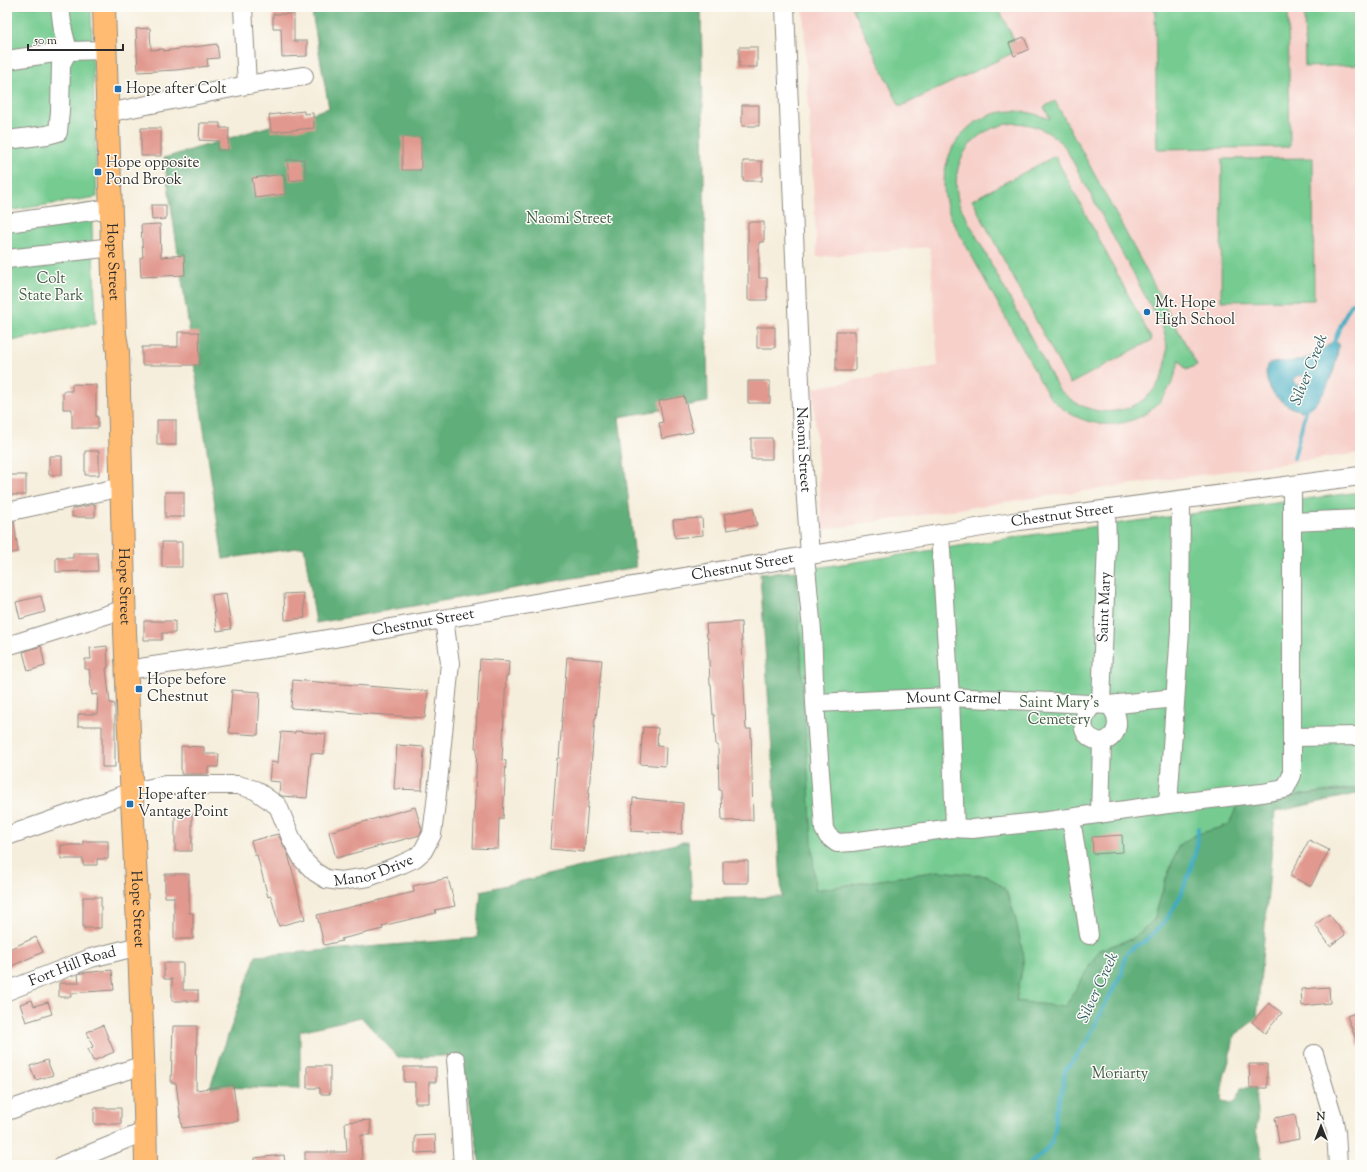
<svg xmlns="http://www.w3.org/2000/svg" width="1367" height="1172" font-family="'Sorts Mill Goudy',serif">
  <rect width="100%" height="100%" fill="#fdfcf7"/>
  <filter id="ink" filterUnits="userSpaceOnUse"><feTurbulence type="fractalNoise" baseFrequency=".025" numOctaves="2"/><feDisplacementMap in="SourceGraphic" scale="8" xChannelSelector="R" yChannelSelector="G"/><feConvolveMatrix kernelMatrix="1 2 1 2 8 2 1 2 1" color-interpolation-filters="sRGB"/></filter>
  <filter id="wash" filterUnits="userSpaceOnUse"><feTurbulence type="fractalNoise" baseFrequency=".012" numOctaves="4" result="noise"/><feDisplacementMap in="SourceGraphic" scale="16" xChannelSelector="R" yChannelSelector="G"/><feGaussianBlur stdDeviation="0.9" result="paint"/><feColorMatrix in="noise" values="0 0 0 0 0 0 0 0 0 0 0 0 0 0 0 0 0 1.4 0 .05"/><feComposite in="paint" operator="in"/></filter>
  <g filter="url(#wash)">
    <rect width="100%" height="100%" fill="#f6eedc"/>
    <path fill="#f7d0ca" d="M803 7H1360V453L1026 499 822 530 813 388 938 366 930 247 817 257Z"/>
    <path fill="#75cb90" stroke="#507b5e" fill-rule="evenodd" d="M7 7H91L97 197 7 211Z
      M852 7H998L1019 50 900 107Z
      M1155 7H1288L1290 147 1157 149Z
      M1304 7H1360V65L1305 67Z
      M1055 101 1197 365 1186 370 1179 359C1168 428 1093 446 1048 395L951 218C930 168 958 112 1014 111 1027 111 1039 115 1050 119L1044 107ZM1015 123C1036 124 1051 132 1065 147L1164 331C1183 399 1105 440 1058 388L959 204C948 162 971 127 1015 123Z
      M1055 156 1152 340 1070 384 972 200Z
      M1313 158 1314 300 1221 301 1222 159Z
      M91 204 96 323 7 342V218Z
      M1360 492V787L1239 803 1229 825 1195 835 1179 845 1166 879 1154 920 1132 939 1099 950 1213 1038 1016 1001 1024 958 1006 890 988 876 939 871 815 890 805 756 796 571 1044 533Z"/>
    <path fill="#60af7a" stroke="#466d52" d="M311 7H701L708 402 619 417 636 567 316 623 304 547 223 559 164 158 329 108Z
      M796 571 815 890 939 871 988 876 1006 890 1015 916 1024 958 1016 1001 1065 1007 1099 950 1132 939 1154 920 1166 879 1179 845 1195 835 1229 825 1238 803 1360 788V793L1275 812 1257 1018 1234 1036 1231 1054 1224 1077 1222 1101 1233 1103 1237 1099 1241 1088 1255 1087 1258 1111 1256 1131 1261 1147V1165H480L462 1055 399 1058 361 1017 300 1031V1089L210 1087 256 956 477 938 481 891 688 841 692 899 782 897 760 574Z"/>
    <path fill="#41acc1" stroke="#366c76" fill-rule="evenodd" d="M1333 341 1338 343C1340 361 1323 410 1301 411 1280 405 1262 388 1267 365 1276 361 1286 362 1295 361 1310 359 1322 351 1333 341ZM1305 375 1308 376 1305 386 1298 385 1293 381 1294 379 1298 376Z"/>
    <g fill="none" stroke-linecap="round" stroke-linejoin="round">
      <path stroke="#41acc1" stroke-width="4" d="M1333 344C1339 331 1347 303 1360 297
        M1294 458 1307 406
        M1029 1165 1045 1151 1051 1143 1055 1129V1113L1062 1090 1065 1071 1087 1042 1103 1008 1122 973 1123 964 1126 954 1134 947 1145 941 1161 926 1169 916 1180 897 1189 874 1197 846 1198 828"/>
    </g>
    <g id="blocks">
      <path fill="#e1988e" d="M273 14H294V41H307V56L282 57 281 28H273Z
        M150 28 151 50 164 49V51L217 44 219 58 207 59 208 66 176 70 138 72 136 29Z
        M1024 37 1029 49 1014 56 1009 43Z
        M739 47H757V67H739Z
        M742 105H759V126H742Z
        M304 111V114L313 113 314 128 271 132 269 115Z
        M200 123H220V128H229L228 150H217L218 141 199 140Z
        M141 128H161V156H141Z
        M402 137H421V170H402Z
        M304 159 306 179 290 181 287 160Z
        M743 161H762V181H743Z
        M284 174 286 194 255 198 252 178Z
        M151 205H166V219L152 220Z
        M748 222H764V242H759V278H767V300H748Z
        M160 224 161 257 184 255 185 275 141 277 140 258 143 257 141 225Z
        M757 327H775V348H757Z
        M836 331H855V371H836Z
        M178 332H199L200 365H142V347H178Z
        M748 381H770V403H748Z
        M72 384 96 385V417H98V428H72V409H63V391H72Z
        M684 396 693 432 662 439 659 423 663 422 659 401Z
        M157 420H176V445H157Z
        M751 438H772V459H751Z
        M85 451H99V475H85Z
        M49 456H62V475H49Z
        M9 475H26V495H9Z
        M165 492H184V517H165Z
        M95 504V517H72V509Z
        M753 508 757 525 727 530 724 514Z
        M702 518 703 535 675 538 673 520Z
        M14 521 18 552 7 554V522Z
        M162 542H182V567H162Z
        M73 553H97L98 571 56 572V558H73Z
        M226 593 231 629 217 631 212 595Z
        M303 593 305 618 285 620 284 594Z
        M41 596 45 612 20 619 16 602Z
        M144 621H175V633H162V640H144Z
        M741 622 746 729H751L753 820 722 821 721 790H719L718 745H716L714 714 713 715 711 684H710L708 638H707L706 624Z
        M41 646 45 666 28 671 23 652Z
        M107 646 108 668H106L110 703 115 704V767H102V726H78V714H97L98 694 92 695 89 669H85V659H91L90 648Z
        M567 657 602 660 596 718H595L584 852 550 849 557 758H559Z
        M480 659 509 661 508 676H506L502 760 506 761 503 819H499L498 849 473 848 477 748H475Z
        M293 680 428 691 425 718 291 708Z
        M232 690 260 692 258 735 229 733Z
        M643 727 658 728 657 746 666 747 665 766 640 764Z
        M295 731 326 734 324 754 311 753 307 798 282 796 279 794 280 782 269 781 271 762 278 763 281 732 295 733Z
        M397 745 424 747 422 790 394 789Z
        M181 746 204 747V754H219L218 767H208V774H181Z
        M633 798 683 803 682 834 631 831Z
        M415 807 422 830 420 835 336 858 329 832Z
        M175 814H192V851H175Z
        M278 834 288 854 305 919 279 926 271 896 268 897 257 855H255L251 841Z
        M1122 835 1123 852 1093 854 1092 837Z
        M1309 840 1329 850 1311 886 1290 876Z
        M83 841H108V859H97V865H83V859H61V845H83Z
        M723 861H748V883H723Z
        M165 874H189V913H193V939H174V897H165Z
        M448 878 455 906 435 910 436 913 382 926 383 929 341 939 342 941 324 945 317 915 414 892 413 886Z
        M83 897H101V928H83Z
        M1329 914 1345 935 1330 946 1315 925Z
        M36 937 43 952 7 968V950Z
        M164 963H183V990H198V1001H172V979H164Z
        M112 970 114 990 71 993V997H59V983H79L78 974 82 973Z
        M1329 987 1330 1003 1302 1006 1301 989Z
        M32 1000 34 1006 48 1002 52 1014 26 1022 20 1004Z
        M1269 1003 1282 1013 1265 1033 1252 1022Z
        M1360 1011V1047H1359L1347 1016Z
        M103 1025 114 1052 93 1061 88 1049 93 1047 87 1032Z
        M173 1026H197L196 1090 233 1085 238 1121 182 1128 176 1083H171Z
        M47 1060 53 1075 36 1080 30 1066Z
        M1249 1064H1267V1088H1250Z
        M307 1066H330V1094H320V1088H307Z
        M404 1067H436V1082H429V1103H415V1082H404Z
        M94 1108H121V1124H94Z
        M1295 1114 1299 1139 1279 1143 1275 1118Z
        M370 1120 371 1135H361L362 1164 305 1165V1152H347L345 1122Z
        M435 1135 436 1152 415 1153V1136Z
        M284 1155 285 1165H254V1158Z"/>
    </g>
  </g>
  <g filter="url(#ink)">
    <use href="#blocks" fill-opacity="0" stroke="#908c84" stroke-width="1"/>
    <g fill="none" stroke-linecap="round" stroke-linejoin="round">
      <g stroke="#908c84" stroke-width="20">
        <g id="minor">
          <path d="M243 7 247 85"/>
          <path id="s1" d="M785 7 803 458 810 555"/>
          <path d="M7 60 68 51 105 50"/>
          <path d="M107 113 247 85 304 76"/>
          <path d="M7 140 47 135 58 132 60 111 61 64 68 51 63 31 60 7"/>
          <path d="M7 223 112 208"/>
          <path d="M7 259 113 247"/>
          <path d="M7 512 122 487"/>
          <path d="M1292 522 1360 519"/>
          <path d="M940 534 950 697 955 828"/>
          <path d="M805 556 812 631 815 703 824 829 828 836 837 843 852 842 952 828 972 829 1048 821 1168 804 1180 631 1181 500"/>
          <path d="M7 646 125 609"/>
          <path id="s2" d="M127 670 305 643 805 556 1019 521 1360 476"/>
          <path id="s3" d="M815 703 950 697 1109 705 1175 698"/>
          <path id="s4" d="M1101 704 1107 542 1106 510"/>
          <path d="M1093 705C1079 719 1079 738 1102 742 1120 737 1121 717 1109 705"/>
          <path d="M1293 737 1360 736"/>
          <path d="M1168 804 1262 793 1285 789 1292 775V485"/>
          <path d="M1100 814 1102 742"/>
          <path d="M1071 818 1089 935"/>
          <path id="s5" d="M7 836 132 792 165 785H238L255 790 278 806 292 840 303 860 315 872 326 879 340 881 369 877 402 864 415 858 423 851 432 834 436 803 450 663 444 619"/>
          <path id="s6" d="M7 991 91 958 139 946"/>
          <path d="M1314 1054 1333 1117 1336 1132 1338 1165"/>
          <path d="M456 1060C460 1095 460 1130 463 1165"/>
          <path d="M7 1111 74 1087 144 1065"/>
          <path d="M63 1165 146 1131"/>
        </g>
      </g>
      <g stroke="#908c84" stroke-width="24">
        <g id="major">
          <path id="s7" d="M104 7 115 334 118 352 125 631 130 757 139 946 145 1110 146 1165"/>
        </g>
      </g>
      <use href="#minor" stroke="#fff" stroke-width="18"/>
      <use href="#major" stroke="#ffbb71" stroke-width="22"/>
    </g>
  </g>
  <g fill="#1f6fb2" stroke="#fdfcf7" stroke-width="1.5">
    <rect x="114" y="85" width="8" height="8" rx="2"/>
    <rect x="94" y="168" width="8" height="8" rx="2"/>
    <circle cx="1147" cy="312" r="4"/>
    <rect x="135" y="685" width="8" height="8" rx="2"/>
    <rect x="126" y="800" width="8" height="8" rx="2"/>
  </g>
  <g text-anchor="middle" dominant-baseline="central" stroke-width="3" stroke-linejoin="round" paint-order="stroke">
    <g font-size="15" fill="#2b2b2b" stroke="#fdfcf7" text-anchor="start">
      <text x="126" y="89">Hope after Colt</text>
      <text x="106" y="163">Hope opposite<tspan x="106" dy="17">Pond Brook</tspan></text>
      <text x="1155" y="303">Mt. Hope<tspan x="1155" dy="17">High School</tspan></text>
      <text x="147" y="680">Hope before<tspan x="147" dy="17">Chestnut</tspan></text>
      <text x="138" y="795">Hope after<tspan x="138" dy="17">Vantage Point</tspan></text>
    </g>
    <g font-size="15" fill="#415b49" stroke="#fdfcf7">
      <text x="569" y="219">Naomi Street</text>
      <text x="51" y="279">Colt<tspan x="51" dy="17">State Park</tspan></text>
      <text x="1059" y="703">Saint Mary's<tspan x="1059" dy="17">Cemetery</tspan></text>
      <text x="1120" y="1074">Moriarty</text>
    </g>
    <g font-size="15" fill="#2b2b2b" stroke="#fdfcf7">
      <text stroke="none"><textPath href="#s7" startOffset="255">Hope Street</textPath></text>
      <text stroke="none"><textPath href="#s1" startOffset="443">Naomi Street</textPath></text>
      <text stroke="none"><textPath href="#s2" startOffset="948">Chestnut Street</textPath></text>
      <text stroke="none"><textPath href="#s2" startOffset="624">Chestnut Street</textPath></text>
      <text stroke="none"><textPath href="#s7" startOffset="580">Hope Street</textPath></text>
      <text stroke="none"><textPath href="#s4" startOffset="97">Saint Mary</textPath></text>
      <text stroke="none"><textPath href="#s2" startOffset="300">Chestnut Street</textPath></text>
      <text stroke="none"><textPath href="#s3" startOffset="139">Mount Carmel</textPath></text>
      <text stroke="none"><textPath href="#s5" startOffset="424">Manor Drive</textPath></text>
      <text stroke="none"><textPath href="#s7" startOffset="903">Hope Street</textPath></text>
      <text stroke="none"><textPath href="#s6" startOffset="70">Fort Hill Road</textPath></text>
    </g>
    <g font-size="16" font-style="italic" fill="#345f67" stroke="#fdfcf7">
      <text transform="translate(1310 370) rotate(-68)">Silver Creek</text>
      <text transform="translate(1099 988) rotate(-65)">Silver Creek</text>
    </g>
  </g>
  <rect width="1367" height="1172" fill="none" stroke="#fdfcf7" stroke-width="24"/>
  <g transform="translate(1321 1126)" stroke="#fdfcf7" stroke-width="3" paint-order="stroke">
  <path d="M0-3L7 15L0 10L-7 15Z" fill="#2b2b2b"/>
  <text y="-6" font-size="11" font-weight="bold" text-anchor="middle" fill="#2b2b2b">N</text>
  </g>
  <path d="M28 44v6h95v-6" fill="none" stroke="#2b2b2b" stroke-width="2"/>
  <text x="34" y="44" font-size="12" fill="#2b2b2b" stroke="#fdfcf7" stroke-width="3" paint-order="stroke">50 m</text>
</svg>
